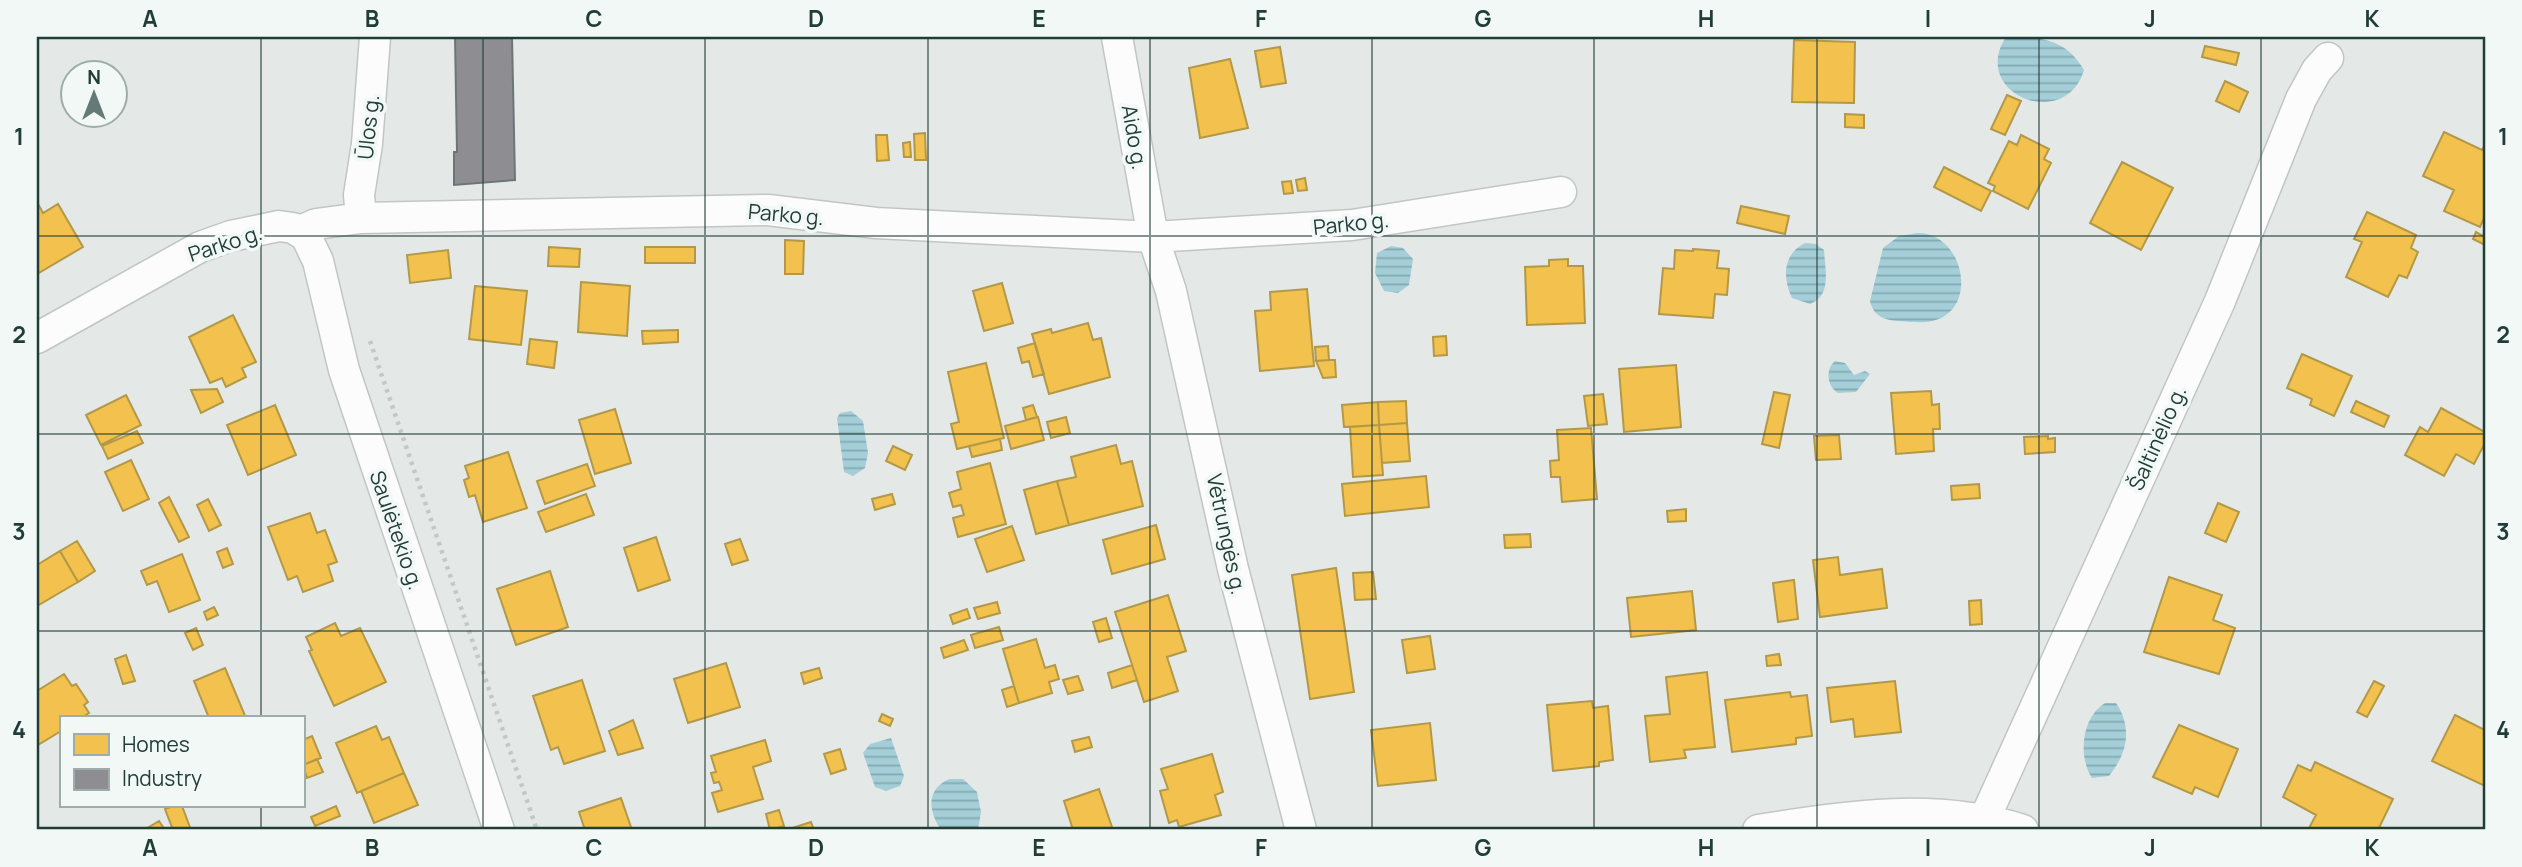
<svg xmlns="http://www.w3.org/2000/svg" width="2522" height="867" font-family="Manrope,sans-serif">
  <defs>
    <pattern id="water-rules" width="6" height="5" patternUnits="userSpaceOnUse" patternTransform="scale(1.75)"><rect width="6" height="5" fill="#a4ced8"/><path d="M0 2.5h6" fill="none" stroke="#85a8b0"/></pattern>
  </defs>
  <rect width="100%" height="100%" fill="#e4e9e7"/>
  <path fill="url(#water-rules)" d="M2006 37C2040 37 2065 38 2084 70 2065 133 1969 93 2006 37Z
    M1918 233C1959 233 1976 294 1946 315 1933 325 1913 322 1898 321 1883 320 1873 315 1870 301L1883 248 1899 236Z
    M1805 243 1816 244 1824 250C1825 270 1832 296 1810 304L1792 298C1782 277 1783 254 1805 243Z
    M1391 246 1403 248 1413 259 1409 285 1398 293 1384 291 1375 273 1377 253Z
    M1835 361 1845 363 1854 375 1865 371 1870 374 1856 392 1838 393C1827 387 1825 369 1835 361Z
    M851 411 863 421 868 453 865 468 853 476 844 472 837 418 840 413Z
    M2105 703H2116C2133 728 2127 754 2109 776L2092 778C2078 757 2081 718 2105 703Z
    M891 738 904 776 900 786 886 791 875 787 863 753 870 744Z
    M949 779H963L977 792 981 812 978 830H941C929 812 925 790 949 779Z"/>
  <path fill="#f2c14e" stroke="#b39947" stroke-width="2" d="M1794 40 1855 42 1854 103 1792 102Z
    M2205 46 2239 53 2236 65 2202 57Z
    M1280 47 1286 83 1261 87 1255 51Z
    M1230 59 1248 128 1200 138 1189 68Z
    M2225 81 2248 92 2239 112 2216 101Z
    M2007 95 2021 101 2005 135 1991 129Z
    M1845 114 1864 115V128L1845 127Z
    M2444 132 2482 150 2485 145V216L2480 227 2444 211 2454 190 2423 176Z
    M925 133 926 160H915L914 134Z
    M876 135H887L889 160 877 161Z
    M2021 135 2049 149 2044 159 2051 163 2028 209 1993 191 1995 186 1988 183 2009 141 2017 145Z
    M910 142 911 157H904L903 143Z
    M2122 162 2173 188 2141 250 2090 223Z
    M1944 167 1991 191 1981 211 1934 187Z
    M1305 178 1307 190 1298 191 1296 180Z
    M1291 181 1293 193 1284 194 1282 182Z
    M37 202 43 213 58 204 83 247 37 274Z
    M1741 206 1789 216 1785 234 1737 223Z
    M2367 212 2416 235 2411 248 2418 252 2407 278 2399 275 2388 297 2346 277 2362 242 2354 239Z
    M2485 230V245L2473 239 2476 232 2483 236Z
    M785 240 804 241 803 274H785Z
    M549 247 580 249 579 267 548 266Z
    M645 247H695V263H645Z
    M1693 249 1719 251 1717 268 1729 269 1727 295 1715 294 1713 318 1659 314 1663 268 1674 269 1675 250 1693 251Z
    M448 250 451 278 410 283 407 255Z
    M1568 259V266H1583L1585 323 1527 325 1525 267 1549 266V260Z
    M581 282 630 286 627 336 578 332Z
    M1002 283 1013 323 984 331 973 291Z
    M475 286 527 291 521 345 469 339Z
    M1307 289 1314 366 1260 371 1255 311 1271 310 1270 292Z
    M233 315 256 362 242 368 246 377 226 387 222 378 210 383 189 337Z
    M1088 323 1093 340 1101 338 1110 377 1049 394 1032 334 1051 329 1052 333Z
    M678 330V342L643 344 642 331Z
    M1446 336 1447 355 1434 356 1433 337Z
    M530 339 557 342 554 368 527 364Z
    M1035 343 1044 374 1033 377 1029 361 1022 363 1018 348Z
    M1328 346 1329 360 1316 361 1315 347Z
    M2302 354 2352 376 2334 416 2310 405 2312 399 2287 388Z
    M1329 360H1335L1336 377 1323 378 1316 361Z
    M986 363 1004 438 957 449 951 424 959 422 948 372Z
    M1676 365 1681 427 1624 432 1619 369Z
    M217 389 223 402 201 413 191 390Z
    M1931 391 1932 405 1939 404 1940 429H1933L1934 451 1896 454 1891 393Z
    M1774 392 1790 395 1779 448 1762 444Z
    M1603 394 1607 424 1588 426 1584 396Z
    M126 395 141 425 101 445 86 415Z
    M1406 401 1407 423 1379 425 1378 402Z
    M2356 401 2389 416 2384 427 2351 412Z
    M1378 402 1379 425 1344 427 1342 405Z
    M275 405 296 455 248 475 227 425Z
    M1033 405 1037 417 1026 420 1023 408Z
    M2441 408 2485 432V443L2474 464 2456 454 2444 476 2405 455 2420 427 2428 432Z
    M615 409 631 463 595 474 579 420Z
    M1038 417 1044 440 1011 449 1005 426Z
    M1066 417 1070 433 1051 438 1047 422Z
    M1407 423 1410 461 1382 463 1379 425Z
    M1379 425 1383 475 1353 477 1350 427Z
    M1591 428 1597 499 1562 502 1560 477H1551L1550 461 1559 460 1557 430Z
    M137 431 143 443 108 459 102 446Z
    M1839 435 1841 459 1816 460 1814 436Z
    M2048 436V439L2055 438V452L2025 454 2024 437Z
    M1000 439 1002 450 972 457 969 446Z
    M1116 445 1121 464 1132 461 1143 506 1069 525 1057 481 1076 477 1071 457Z
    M893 446 912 455 905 470 886 461Z
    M508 452 527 508 483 522 475 495 469 497 464 480 469 478 465 466Z
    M131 460 149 499 123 511 105 472Z
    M990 463 1006 524 958 537 953 518 964 515 961 505 953 507 949 493 961 489 957 472Z
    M587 464 595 486 545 504 537 481Z
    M1426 476 1429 507 1345 516 1342 484Z
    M1057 481 1069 525 1036 534 1024 490Z
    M1979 484 1980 498 1952 500 1951 486Z
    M586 494 594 515 546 532 538 512Z
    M892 494 895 504 875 510 872 499Z
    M169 497 189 537 179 542 159 503Z
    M208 499 221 525 209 531 197 505Z
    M2218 503 2239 512 2226 542 2205 533Z
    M1686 509V521L1668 522 1667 511Z
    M310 513 317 533 325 530 337 562 328 565 333 581 303 592 297 576 288 580 268 527Z
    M1156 525 1165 559 1112 574 1103 540Z
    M1012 526 1024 560 987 572 975 539Z
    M1530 534 1531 547 1505 548 1504 535Z
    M656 537 670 580 638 591 624 548Z
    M740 539 748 560 732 565 725 544Z
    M77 541 95 571 78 582 60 551Z
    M227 548 233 564 223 568 217 552Z
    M60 551 78 582 37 606V565Z
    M182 554 200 600 169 612 157 581 147 585 141 571Z
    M1838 557 1840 575 1882 569 1887 608 1820 617 1813 560Z
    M1336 568 1354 692 1310 699 1292 575Z
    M550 571 568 627 516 645 497 589Z
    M1373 572 1376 599 1355 600 1353 573Z
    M2169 577 2222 595 2213 620 2235 628 2219 674 2144 652Z
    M1794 580 1798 619 1778 622 1773 583Z
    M1692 591 1696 630 1631 637 1627 598Z
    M1168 595 1186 651 1167 657 1178 691 1144 702 1115 612Z
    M1981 600 1982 624 1970 625 1969 601Z
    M997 602 1000 613 978 619 974 608Z
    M214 607 218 615 207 620 204 612Z
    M967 609 970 618 953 624 950 615Z
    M1106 618 1112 638 1099 642 1093 622Z
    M335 623 341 636 360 628 386 682 334 706 309 651 312 650 306 637Z
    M999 627 1003 640 975 648 971 635Z
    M196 628 203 645 193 650 185 633Z
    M1430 636 1435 669 1407 673 1402 640Z
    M1036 639 1045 668 1055 665 1059 679 1049 682 1052 693 1019 703 1003 649Z
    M964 640 968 650 944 658 941 648Z
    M1779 654 1781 665 1767 666 1766 656Z
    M126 655 135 681 123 684 115 659Z
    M726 663 740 707 688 723 674 679Z
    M1132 665 1137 680 1112 688 1108 673Z
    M225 668 246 718H209L194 681Z
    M819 668 822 678 804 684 801 673Z
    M1707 672 1715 747 1684 750 1686 758 1650 762 1645 716 1670 714 1666 677Z
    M64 674 72 686 76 684 88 702 84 705 89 713 81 718H61V731L38 745 37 691Z
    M1078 676 1083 690 1068 694 1063 680Z
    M582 680 605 751 564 764 558 747 551 750 533 696Z
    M1895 681 1901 732 1855 737 1853 719 1831 722 1827 688Z
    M2374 681 2384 686 2367 717 2357 712Z
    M1014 686 1019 703 1007 707 1002 690Z
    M1790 692 1791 697 1807 695 1812 736 1796 738V744L1732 752 1725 700Z
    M1592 701 1593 708 1608 706 1613 760 1599 762V766L1553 771 1547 705Z
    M882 714 893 719 890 726 879 721Z
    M2455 715 2485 730V786L2432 761Z
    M633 720 643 748 618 755 609 731Z
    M1430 723 1436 780 1378 786 1371 730Z
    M2179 725 2238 749 2218 797 2195 787 2192 794 2153 777Z
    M376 726 382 740 389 737 404 773 357 793 336 743Z
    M312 736 321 758 303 765V740Z
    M1089 737 1092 747 1075 752 1072 741Z
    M765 740 771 761 753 767 763 799 718 812 712 793 722 790 719 782 714 783 711 773 716 772 711 756Z
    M840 749 846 769 831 774 824 754Z
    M1212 754 1223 792 1215 795 1221 815 1179 827 1177 820 1169 823 1160 791 1168 789 1161 769Z
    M317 759 323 772 307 778 303 765Z
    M2315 762 2393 799 2378 830H2308L2316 815 2283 797 2298 765 2311 771Z
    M404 773 418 805 374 823 361 791Z
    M1099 789 1113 830H1073L1064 801Z
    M621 798 632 830H585L579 812Z
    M174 806H182L191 830H173L165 809Z
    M336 806 340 816 315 826 311 817Z
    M779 810 784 826 770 830 766 814Z
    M159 821 165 830H144Z
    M811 822 814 830H786Z"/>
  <path fill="#8d8d92" stroke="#6d7577" stroke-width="2" d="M455 37H512L515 180 454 185V152H457Z"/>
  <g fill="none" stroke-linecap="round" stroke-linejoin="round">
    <g stroke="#c1c6c4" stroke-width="33">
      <path id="minor" d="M1117 37 1153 237 1171 291 1233 569 1301 830
        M361 218 359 195 367 144 375 37
        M300 231 316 224 361 218 768 210 876 223 1153 237 1352 225 1561 192
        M37 338 200 247 231 236 279 226 293 228 306 236 318 261 344 370 499 830
        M1985 818 2220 301 2301 99 2317 70 2328 58
        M1758 830C1848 816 1935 802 2023 830"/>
    </g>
    <path stroke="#c1c9c7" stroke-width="4.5" stroke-dasharray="3.5 5" stroke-linecap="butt" d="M370 341 537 830"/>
    <use href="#minor" stroke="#fbfcfb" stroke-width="30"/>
  </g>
  <path fill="none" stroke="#213d37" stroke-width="2" stroke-opacity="0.55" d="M261 37V718M483 37V830M705 37V830M928 37V830M1150 37V830M1372 37V830M1594 37V830M1817 37V830M2039 37V830M2261 37V830M37 236H2485M37 434H2485M37 631H2485M261 806V830"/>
  <g text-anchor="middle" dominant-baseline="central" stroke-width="7" stroke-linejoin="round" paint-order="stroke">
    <g font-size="21" fill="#213d37" stroke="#f2f8f6">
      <text transform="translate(368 127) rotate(-84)">Ūlos g.</text>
      <text transform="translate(1135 137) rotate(80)">Aido g.</text>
      <text transform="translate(786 214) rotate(5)">Parko g.</text>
      <text transform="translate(1351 223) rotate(-6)">Parko g.</text>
      <text transform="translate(225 243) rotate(-18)">Parko g.</text>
      <text transform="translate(2157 438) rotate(-66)">Šaltinėlio g.</text>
      <text transform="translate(397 530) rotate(71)">Saulėtekio g.</text>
      <text transform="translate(1227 534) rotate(78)">Vėtrungės g.</text>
    </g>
  </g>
  <rect width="2522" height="867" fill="none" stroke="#f2f8f6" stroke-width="77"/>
  <rect x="60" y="716" width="245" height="91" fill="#f2f8f6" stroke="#9eadaa" stroke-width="2"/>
  <rect x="74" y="734" width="35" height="21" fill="#f2c14e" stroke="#9eadaa" stroke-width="2"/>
  <text x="122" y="752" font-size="21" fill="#213d37">Homes</text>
  <rect x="74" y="769" width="35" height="21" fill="#8d8d92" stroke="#9eadaa" stroke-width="2"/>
  <text x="122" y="786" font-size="21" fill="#213d37">Industry</text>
  <g transform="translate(94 94)"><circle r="33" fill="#f2f8f6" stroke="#9eadaa" stroke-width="2"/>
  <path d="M0-5L12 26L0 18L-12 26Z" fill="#657975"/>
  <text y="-10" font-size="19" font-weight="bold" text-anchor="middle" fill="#213d37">N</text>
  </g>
  <rect x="38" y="38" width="2446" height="790" fill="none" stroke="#213d37" stroke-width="2.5"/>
  <g font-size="23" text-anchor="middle" font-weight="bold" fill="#213d37">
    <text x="150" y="27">A</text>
    <text x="372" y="27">B</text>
    <text x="594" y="27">C</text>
    <text x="816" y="27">D</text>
    <text x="1039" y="27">E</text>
    <text x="1261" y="27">F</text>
    <text x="1483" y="27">G</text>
    <text x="1706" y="27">H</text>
    <text x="1928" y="27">I</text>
    <text x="2150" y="27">J</text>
    <text x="2372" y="27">K</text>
    <text x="19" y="145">1</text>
    <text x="2503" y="145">1</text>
    <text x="19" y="343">2</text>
    <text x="2503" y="343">2</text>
    <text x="19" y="540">3</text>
    <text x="2503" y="540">3</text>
    <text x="19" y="738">4</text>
    <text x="2503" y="738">4</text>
    <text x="150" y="856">A</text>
    <text x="372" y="856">B</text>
    <text x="594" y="856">C</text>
    <text x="816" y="856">D</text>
    <text x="1039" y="856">E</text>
    <text x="1261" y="856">F</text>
    <text x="1483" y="856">G</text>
    <text x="1706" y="856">H</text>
    <text x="1928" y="856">I</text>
    <text x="2150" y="856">J</text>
    <text x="2372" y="856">K</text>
  </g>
</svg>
